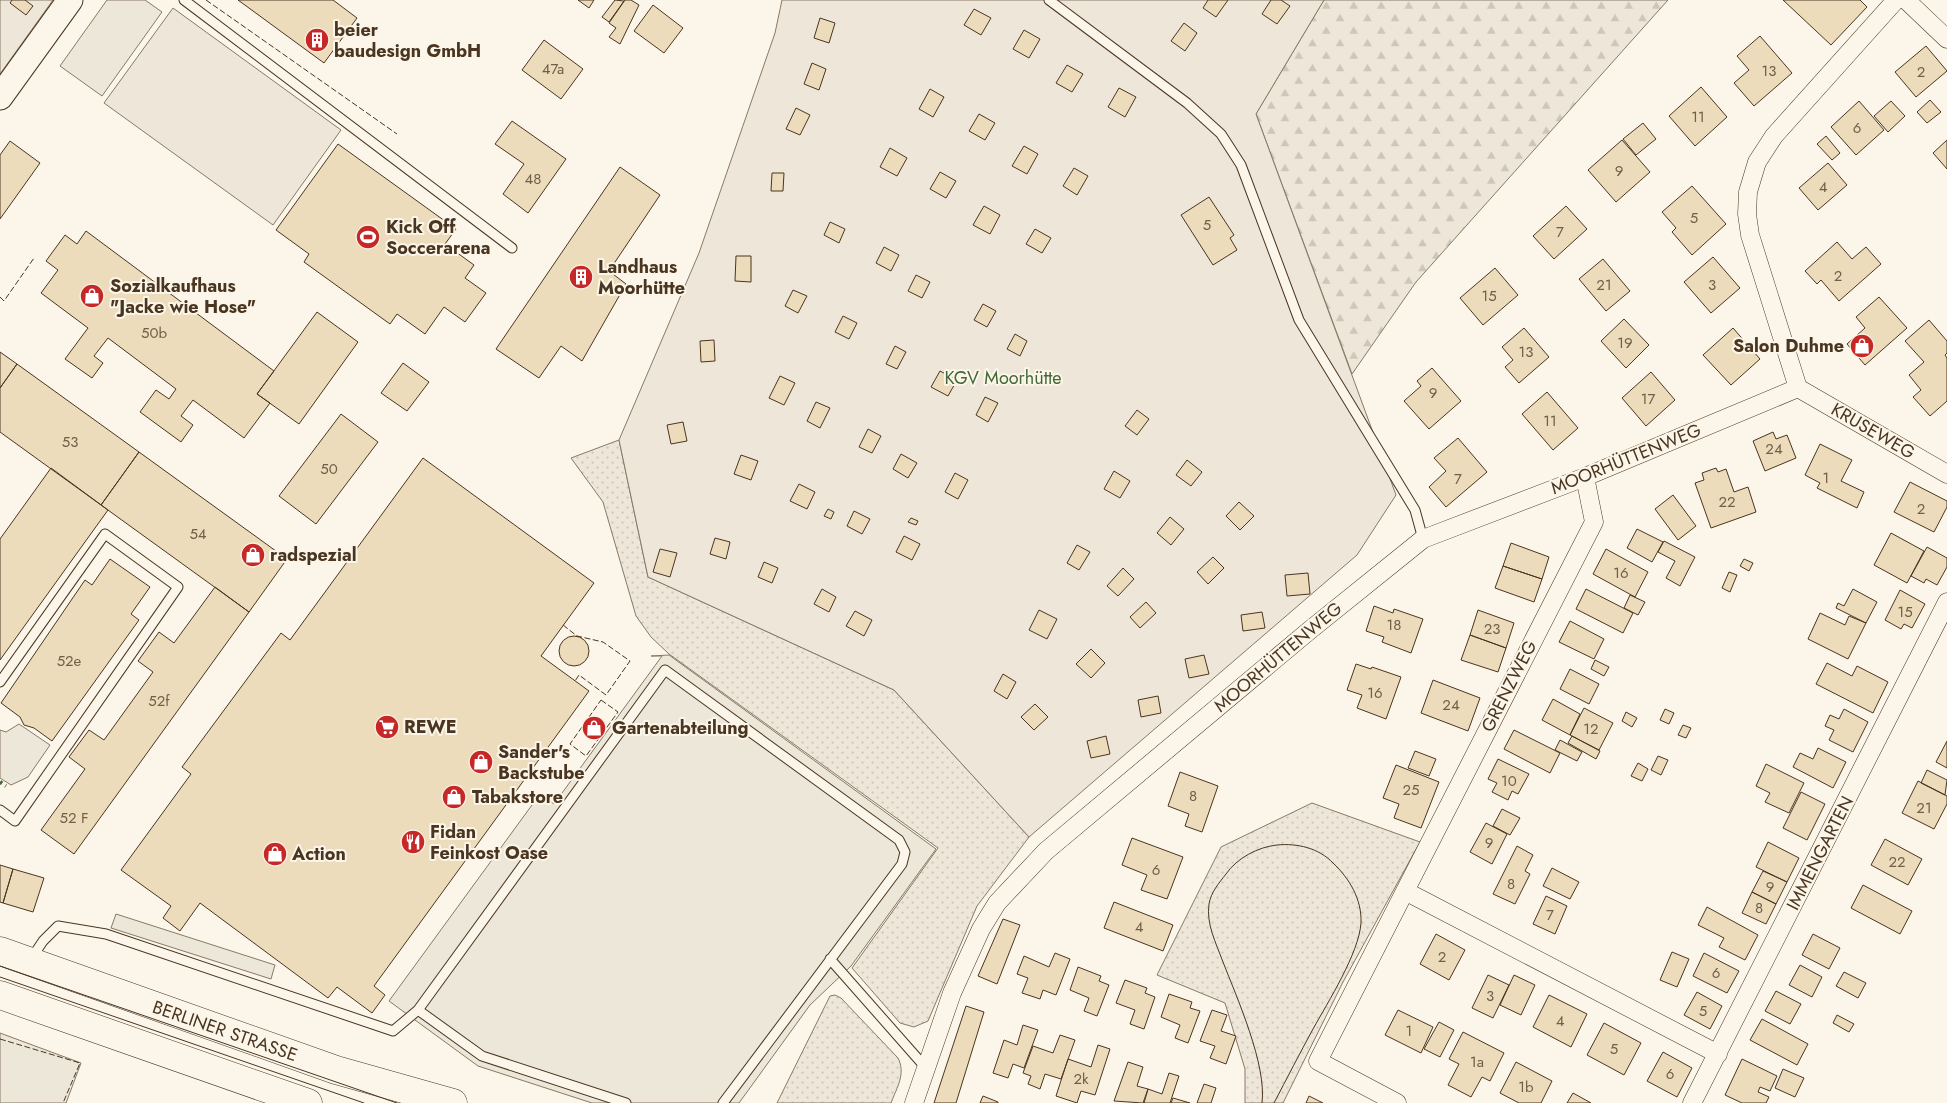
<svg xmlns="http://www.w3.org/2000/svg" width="1947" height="1103" font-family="Jost,sans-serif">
  <defs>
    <pattern id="grass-dots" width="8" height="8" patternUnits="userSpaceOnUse" patternTransform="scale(1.25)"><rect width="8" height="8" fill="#ede6d9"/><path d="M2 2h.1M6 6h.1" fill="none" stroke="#cdc6ba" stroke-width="1.8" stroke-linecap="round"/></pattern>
    <pattern id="forest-firs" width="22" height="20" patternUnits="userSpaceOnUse" patternTransform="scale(1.25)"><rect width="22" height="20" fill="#ede6d9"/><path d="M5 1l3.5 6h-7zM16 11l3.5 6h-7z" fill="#cdc6ba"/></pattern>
  </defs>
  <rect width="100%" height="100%" fill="#fbf6e9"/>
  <path fill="url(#grass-dots)" stroke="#887966" d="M619 440 648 577 894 690 1029 837 977 906 928 1021 914 1027 900 1023 852 968 938 848 669 654 651 637 636 616 603 502 571 458Z
    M1312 803 1420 842 1343 982 1283 1103H1245V1069L1225 1003 1157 975 1221 847Z
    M835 995 841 998 898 1058C906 1074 897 1087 891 1103H777L830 996Z"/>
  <path fill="url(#forest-firs)" stroke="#887966" d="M1324 0H1668L1416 282 1352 374 1256 114Z"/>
  <path fill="#ede6d9" stroke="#887966" d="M0 0H53L0 74Z
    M782 0H1324L1256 114 1396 495 1357 555 1029 837 894 690 648 577 619 440 699 253 775 33Z
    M173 8 341 130 273 225 104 103Z"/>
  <path fill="#ede7d9" stroke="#887966" d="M107 0H145L162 12 102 96 60 66Z
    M669 655 936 849 851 966 810 1005 739 1103H592L478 1066 389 1001 540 794 554 804 662 656H651Z
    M19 724 50 745 28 777 11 785 0 778V730L6 732Z
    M116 914 275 965 271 979 111 928Z
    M0 1033 81 1063 66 1103H0Z"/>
  <path fill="#ecdcbc" stroke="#4a3520" d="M12 0H25L33 6 26 15 10 3Z
    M238 0H333L357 18 324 63Z
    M578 0H594L589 8Z
    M615 0 624 1 609 22 602 17Z
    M625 0H631L639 5 620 44 609 37 616 28 609 23Z
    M1208 0H1228L1216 17 1203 8Z
    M1271 0H1281L1290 6 1277 24 1262 14Z
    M1783 0H1860L1867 7 1831 45Z
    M653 5 683 28 664 53 634 31Z
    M974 9 991 18 981 35 964 25Z
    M820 18 835 23 829 43 814 38Z
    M1184 23 1197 33 1185 51 1171 41Z
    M1024 30 1040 39 1029 58 1013 49Z
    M1760 36 1792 73 1754 106 1734 83 1749 70 1737 56Z
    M544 40 583 69 561 99 522 70Z
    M1926 46 1947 71 1916 97 1895 72Z
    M812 63 826 69 819 90 804 84Z
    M1067 65 1083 74 1072 92 1056 83Z
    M1701 87 1727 117 1695 146 1669 116Z
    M1119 88 1136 97 1125 117 1108 107Z
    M930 89 944 97 933 117 919 109Z
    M1930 100 1941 112 1927 123 1917 112Z
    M1859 101 1884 130 1856 155 1831 127Z
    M1891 101 1905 116 1888 132 1874 116Z
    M796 108 810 115 800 135 786 129Z
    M979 114 995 123 985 140 969 131Z
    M512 121 566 159 528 213 503 194 524 164 495 144Z
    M1643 123 1656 139 1636 155 1623 139Z
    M1826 136 1840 153 1832 160 1817 144Z
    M1622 140 1650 172 1616 202 1588 170Z
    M1947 140V169L1933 153Z
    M10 141 40 163 0 219V155Z
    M338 144 456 229 445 244 474 265 465 278 486 293 465 322 444 307 425 334 397 314 390 324 304 262 309 254 276 230Z
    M1024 146 1038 154 1027 174 1012 166Z
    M890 148 907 158 897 176 880 167Z
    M1828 163 1847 185 1818 210 1799 188Z
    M620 167 660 195 609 271 626 284 582 361 561 346 539 378 496 349Z
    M1074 168 1088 176 1077 195 1063 186Z
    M940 172 956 181 946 198 930 189Z
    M772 173H784L783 191H771Z
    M1692 186 1726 224 1692 255 1672 232 1676 228 1662 212Z
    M1209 197 1234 235 1230 238 1237 250 1213 265 1181 215Z
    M984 206 1000 215 990 234 973 225Z
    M1566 206 1587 229 1554 259 1533 236Z
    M830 222 845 229 839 243 824 235Z
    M1035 229 1051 238 1042 253 1026 244Z
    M86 231 274 371 257 394 270 403 244 438 193 400 181 416 193 425 181 442 140 412 156 390 169 399 176 389 108 338 94 356 103 363 92 378 65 359 88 328 41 293 58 270 46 261 65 235 77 244Z
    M1837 242 1852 259 1866 247 1881 264 1839 301 1821 280 1817 284 1805 271Z
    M884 247 899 255 891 271 876 263Z
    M736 256H751V282L735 281Z
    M1713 257 1740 288 1711 313 1684 282Z
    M1603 259 1630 291 1606 311 1579 279Z
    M1495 268 1518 295 1483 325 1460 298Z
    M916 275 930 282 922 298 908 291Z
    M793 290 807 296 798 313 785 306Z
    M1879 297 1907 328 1865 365 1847 344 1865 328 1856 317Z
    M983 304 996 311 987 327 974 320Z
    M317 312 358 342 299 424 257 394Z
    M843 316 857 323 849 339 835 332Z
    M1624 319 1649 345 1626 368 1601 341Z
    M1929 320 1947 341V353L1945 355 1947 358V401L1930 416 1913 397 1921 390 1909 375 1924 362 1905 341Z
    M1524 328 1549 357 1519 383 1505 367 1513 360 1502 347Z
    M1733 328 1760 359 1731 385 1703 355Z
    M1015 334 1027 341 1020 356 1007 349Z
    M714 340 715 361 701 362 700 341Z
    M895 346 906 352 897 369 886 364Z
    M0 352 17 364 0 388Z
    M403 363 429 382 407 411 381 393Z
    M17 364 139 452 101 505 0 432V388Z
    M1432 368 1461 401 1429 429 1404 401 1421 386 1417 381Z
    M940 371 957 380 948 396 931 387Z
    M1651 372 1675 400 1646 426 1622 398Z
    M780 376 795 383 784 405 769 398Z
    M1547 392 1578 428 1553 450 1522 414Z
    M985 397 998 403 988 422 976 415Z
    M816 402 830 408 820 428 807 421Z
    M1137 410 1149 419 1137 435 1125 426Z
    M341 414 378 442 316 524 279 496Z
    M683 422 687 441 671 444 667 425Z
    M868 429 881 436 872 453 859 447Z
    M1773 432 1776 439 1787 435 1796 458 1765 471 1753 441Z
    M1458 438 1487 472 1446 507 1429 487 1446 471 1434 458Z
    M1820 444 1852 460 1841 481 1864 492 1857 508 1817 488 1820 483 1805 475Z
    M139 452 287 559 249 612 101 505Z
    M901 454 917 463 908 478 893 469Z
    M741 455 758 461 751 480 734 474Z
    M423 458 594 583 541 656 589 691 374 986 385 995 372 1013 337 987 328 998 200 903 180 931 163 918 171 906 121 870 191 774 182 767 281 633 290 640Z
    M1187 460 1202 472 1191 486 1176 475Z
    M51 468 108 510 0 660V539Z
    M1716 468 1718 472 1726 469 1734 492 1748 487 1756 512 1711 528 1695 483 1704 480 1702 473Z
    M1114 471 1130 481 1120 498 1104 489Z
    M955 473 968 480 958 499 945 492Z
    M1910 482 1947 501V507L1934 532 1894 512Z
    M799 484 815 492 807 509 790 501Z
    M1673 495 1696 526 1678 540 1655 509Z
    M1239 502 1254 516 1240 530 1226 516Z
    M828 509 834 512 831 519 824 516Z
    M854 511 870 519 862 534 847 526Z
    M1170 517 1184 529 1171 545 1157 533Z
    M911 518 918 521 916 525 908 522Z
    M1637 529 1663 542 1652 562 1627 548Z
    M1891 533 1924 551 1907 583 1874 565Z
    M904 536 920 544 912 560 896 552Z
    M715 538 730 542 726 559 710 554Z
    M1664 541 1695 557 1680 586 1666 578 1675 561 1658 552Z
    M1511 543 1549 557 1542 579 1503 566Z
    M1077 545 1090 552 1079 570 1067 563Z
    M1927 547 1947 558V567L1937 585 1926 579 1924 583 1911 576Z
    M660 549 677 553 670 577 653 572Z
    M1606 549 1648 572 1635 597 1593 574Z
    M1213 557 1224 568 1208 584 1197 572Z
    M110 559 150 587 131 614 139 620 52 741 34 728 24 725 20 717 1 703 85 580 92 585Z
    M1744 559 1753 563 1749 571 1740 566Z
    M764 562 778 568 772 583 758 577Z
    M1503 566 1542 579 1534 602 1495 588Z
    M1123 568 1134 579 1118 596 1107 586Z
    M1729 572 1737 575 1730 592 1722 588Z
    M1308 573 1310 594 1287 596 1285 575Z
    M215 587 249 612 74 854 41 830 85 769 69 757 89 730 104 740 153 672 138 661 159 632 174 643Z
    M822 589 836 597 829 612 814 604Z
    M1586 589 1633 613 1623 633 1576 609Z
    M1853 589 1877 602 1866 623 1836 608 1838 603 1844 606Z
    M1900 590 1925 604 1912 628 1904 624 1901 629 1885 620Z
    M1630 595 1645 602 1638 615 1624 608Z
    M1146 602 1156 613 1140 628 1130 617Z
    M1374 606 1393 613 1394 609 1423 619 1411 653 1382 642 1384 637 1366 631Z
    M1039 610 1057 619 1047 639 1029 630Z
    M1478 610 1514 623 1506 648 1470 635Z
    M855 611 872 620 864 636 846 626Z
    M1262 612 1265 628 1243 631 1241 615Z
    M1820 613 1845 625 1849 616 1866 623 1848 659 1808 639Z
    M1570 621 1604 639 1594 659 1559 642Z
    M1470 635 1506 648 1498 672 1461 660Z
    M559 651a15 15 0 1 1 30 0a15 15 0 1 1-30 0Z
    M1091 649 1105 663 1091 678 1076 664Z
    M1204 655 1209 674 1189 678 1185 659Z
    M1595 660 1609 667 1604 676 1591 669Z
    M1827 663 1852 676 1857 666 1888 682 1873 713 1816 684Z
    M1356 664 1371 669 1372 667 1401 677 1386 719 1357 708 1362 695 1347 690Z
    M1570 669 1599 684 1589 704 1560 689Z
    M1003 674 1016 682 1007 699 994 691Z
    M1433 680 1480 698 1468 731 1421 713Z
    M1158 696 1161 713 1141 717 1138 700Z
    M1553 699 1580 714 1570 735 1542 720Z
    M1035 704 1048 717 1034 730 1021 717Z
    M1584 708 1613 723 1599 750 1570 735Z
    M1665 709 1674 713 1669 724 1660 720Z
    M1844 709 1868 722 1853 752 1829 740 1834 730 1825 726 1830 715 1839 719Z
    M1626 712 1637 718 1632 727 1622 721Z
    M1683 725 1691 728 1686 738 1678 735Z
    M1514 730 1560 753 1550 773 1504 749Z
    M1106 736 1110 754 1091 758 1087 741Z
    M1572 736 1600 751 1596 759 1568 743Z
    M1560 740 1582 752 1577 761 1555 750Z
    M1947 741V768L1936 762Z
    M1818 748 1846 762 1833 788 1793 767 1800 753 1813 759Z
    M1415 751 1436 759 1429 776 1408 768Z
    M1658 756 1668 760 1661 775 1651 770Z
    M1498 759 1529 774 1518 794 1512 791 1508 800 1492 792 1497 783 1488 779Z
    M1638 763 1648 769 1642 781 1631 776Z
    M1766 764 1804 783 1789 813 1765 802 1770 793 1756 786Z
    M1396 765 1439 782 1421 828 1394 818 1399 804 1383 798Z
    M1927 770 1947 780 1945 795 1921 783Z
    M1180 772 1218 786 1202 832 1185 826 1189 814 1168 806Z
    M1918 781 1947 796V804L1934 829 1902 813Z
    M1801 792 1825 804 1807 840 1783 828Z
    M1502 809 1520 818 1510 835 1493 826Z
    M1486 823 1507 834 1492 864 1470 852Z
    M1132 838 1183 857 1167 899 1141 890 1147 875 1122 865Z
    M1885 839 1922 859 1908 885 1871 865Z
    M1768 842 1799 858 1787 882 1756 867Z
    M1517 846 1533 855 1525 871 1530 874 1515 904 1493 894Z
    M0 865 13 869 3 903 0 902Z
    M1552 868 1579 882 1570 899 1543 886Z
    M13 869 44 878 33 912 3 903Z
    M1763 871 1787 882 1776 904 1752 892Z
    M1863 885 1912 911 1900 934 1851 908Z
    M1752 892 1776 904 1766 924 1742 913Z
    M1546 896 1567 906 1555 934 1533 924Z
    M1114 902 1173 925 1163 951 1104 928Z
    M1707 907 1758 935 1745 960 1719 947 1724 938 1698 925Z
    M1003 919 1020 925 997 984 978 976Z
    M1436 934 1465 950 1449 980 1420 964Z
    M1813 934 1840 948 1829 969 1802 955Z
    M1672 952 1689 959 1677 987 1660 980Z
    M1055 953 1070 959 1056 995 1043 990 1040 999 1022 993 1028 978 1017 974 1024 956 1049 967Z
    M1704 953 1739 971 1727 993 1693 976Z
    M1800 965 1822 977 1812 997 1789 985Z
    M1078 967 1101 976 1099 981 1109 985 1097 1016 1084 1011 1089 998 1070 990Z
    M1844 972 1866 983 1858 998 1836 986Z
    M1488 975 1509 985 1493 1018 1472 1008Z
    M1514 975 1535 985 1521 1015 1500 1005Z
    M1125 980 1147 988 1145 993 1155 997 1144 1029 1130 1024 1135 1010 1116 1003Z
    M1776 991 1801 1004 1790 1024 1765 1011Z
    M1697 992 1722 1006 1710 1029 1684 1015Z
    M1169 994 1192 1002 1190 1008 1200 1011 1188 1043 1175 1038 1180 1025 1161 1017Z
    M1549 995 1587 1014 1571 1047 1533 1027Z
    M966 1006 984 1012 956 1103H934Z
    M1212 1010 1227 1015 1221 1031 1236 1036 1226 1064 1210 1058 1215 1046 1200 1041Z
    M1398 1010 1433 1027 1421 1053 1385 1035Z
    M1837 1015 1854 1024 1849 1032 1833 1023Z
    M1762 1019 1808 1044 1797 1065 1750 1040Z
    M1439 1022 1454 1030 1440 1057 1424 1049Z
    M1604 1023 1641 1043 1624 1075 1587 1055Z
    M1023 1025 1038 1030 1024 1068 1013 1064 1008 1078 993 1073 1004 1040 1017 1045Z
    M1463 1032 1504 1053 1490 1081 1482 1077 1471 1097 1448 1085 1459 1064 1449 1059Z
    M1060 1035 1075 1040 1061 1079 1045 1074 1040 1089 1028 1084 1031 1076 1023 1073 1033 1046 1053 1053Z
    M1098 1045 1110 1049 1095 1095 1081 1091 1077 1103 1056 1096 1068 1059 1091 1067Z
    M1663 1052 1692 1068 1677 1097 1647 1081Z
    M1742 1059 1777 1076 1770 1091 1760 1087 1758 1092 1769 1097 1766 1103H1742L1725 1095Z
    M1128 1062 1143 1067 1137 1086 1148 1089 1143 1103 1114 1101Z
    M1516 1062 1552 1081 1541 1103H1519L1500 1093Z
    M1783 1069 1804 1078 1795 1097 1775 1088Z
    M1169 1073 1179 1076 1170 1103H1144L1148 1089 1162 1094Z
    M1204 1084 1216 1088 1211 1103H1197Z
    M1573 1093 1591 1103H1567Z
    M983 1096 998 1102V1103H980Z
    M1309 1096 1323 1103H1306Z
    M1173 1098 1190 1103H1171Z"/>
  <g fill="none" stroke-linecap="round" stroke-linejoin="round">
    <g stroke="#4a3520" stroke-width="11">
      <path id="lane" d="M184 0 512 248
        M1049 0 1187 103 1221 134 1241 165 1299 320 1415 510 1423 539
        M0 682 105 534 178 587 15 821 0 810
        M31 959 43 941 58 926 106 934 393 1031 418 1010
        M830 959 926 1068
        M626 1103 482 1056 418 1010 665 670 899 840 905 852 902 864 723 1103"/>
    </g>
    <g stroke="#4a3520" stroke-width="19">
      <path id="street" d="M1906 0 1947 39
        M1798 388 1750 235 1747 214 1748 192 1757 162 1774 136 1896 0
        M1798 388 1947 474
        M1405 891 1718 1054
        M914 1103 952 993 981 929 997 903 1046 851 1310 630 1423 539 1585 477 1798 388
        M1397 1103 1318 1061 1594 522 1585 477
        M1692 1103 1947 602"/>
    </g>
    <g stroke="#4a3520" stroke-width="27">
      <path id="secondary" d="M0 97 70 0"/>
    </g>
    <g stroke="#4a3520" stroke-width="29">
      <path id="primary" d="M0 951 336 1070 453 1103
        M0 995 308 1103"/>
    </g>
    <use href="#lane" stroke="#fbf6e9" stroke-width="9"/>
    <use href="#street" stroke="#fbf6e9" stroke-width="18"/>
    <use href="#secondary" stroke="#fbf6e9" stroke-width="25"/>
    <use href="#primary" stroke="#fbf6e9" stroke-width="28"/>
    <path stroke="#4a3520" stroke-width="1" d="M0 966 397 1103
      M0 977 364 1103
      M1262 1103C1267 1065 1237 998 1223 962 1216 943 1206 924 1209 904 1211 892 1219 883 1226 874 1237 858 1258 847 1277 845 1297 843 1319 848 1333 863 1349 878 1362 899 1361 923 1359 953 1328 1002 1313 1029 1300 1053 1287 1078 1274 1103"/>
    <path stroke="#436837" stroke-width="4" stroke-dasharray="2.5 4" stroke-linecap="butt" d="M0 782 6 786"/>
    <path stroke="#4a3520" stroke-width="1" stroke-dasharray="6 2.5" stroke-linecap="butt" d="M206 0 397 134
      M0 297 4 301 34 258
      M563 625 577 636 603 642 630 661 606 695 579 675 575 681
      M601 700 618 712 586 756 570 744Z
      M0 1039 80 1063 63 1103"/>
  </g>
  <defs>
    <g id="building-disc" transform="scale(1.25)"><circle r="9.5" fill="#c62828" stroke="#fbf6e9"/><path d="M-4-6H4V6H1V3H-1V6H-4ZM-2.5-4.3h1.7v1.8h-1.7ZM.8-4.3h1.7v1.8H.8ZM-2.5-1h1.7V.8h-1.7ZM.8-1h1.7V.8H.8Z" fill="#fff"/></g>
    <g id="stadium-disc" transform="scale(1.25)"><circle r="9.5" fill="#c62828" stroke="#fbf6e9"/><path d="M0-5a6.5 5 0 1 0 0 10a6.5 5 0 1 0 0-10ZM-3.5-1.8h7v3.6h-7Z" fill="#fff"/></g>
    <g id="shop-disc" transform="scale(1.25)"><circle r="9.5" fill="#c62828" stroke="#fbf6e9"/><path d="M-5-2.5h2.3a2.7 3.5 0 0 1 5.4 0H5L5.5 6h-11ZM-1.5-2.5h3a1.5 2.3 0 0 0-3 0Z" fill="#fff"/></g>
    <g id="supermarket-disc" transform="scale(1.25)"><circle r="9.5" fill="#c62828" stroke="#fbf6e9"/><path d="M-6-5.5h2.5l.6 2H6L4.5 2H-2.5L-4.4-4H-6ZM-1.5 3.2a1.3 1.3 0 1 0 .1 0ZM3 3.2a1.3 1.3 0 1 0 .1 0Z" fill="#fff"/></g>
    <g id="restaurant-disc" transform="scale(1.25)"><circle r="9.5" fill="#c62828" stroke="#fbf6e9"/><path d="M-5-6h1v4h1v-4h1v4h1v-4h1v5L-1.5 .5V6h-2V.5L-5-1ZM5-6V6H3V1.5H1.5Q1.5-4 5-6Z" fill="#fff"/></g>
  </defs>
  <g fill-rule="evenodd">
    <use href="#building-disc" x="317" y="40"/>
    <use href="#stadium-disc" x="368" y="237"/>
    <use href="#building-disc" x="581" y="277"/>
    <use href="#shop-disc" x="92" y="296"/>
    <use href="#shop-disc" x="1862" y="346"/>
    <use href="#shop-disc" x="253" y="555"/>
    <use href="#supermarket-disc" x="387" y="727"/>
    <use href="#shop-disc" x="594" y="728"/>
    <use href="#shop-disc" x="481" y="762"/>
    <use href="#shop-disc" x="454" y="797"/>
    <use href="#restaurant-disc" x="413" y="842"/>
    <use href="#shop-disc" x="275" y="854"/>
  </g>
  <g text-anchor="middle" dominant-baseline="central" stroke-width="4" stroke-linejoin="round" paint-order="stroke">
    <g font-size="15" fill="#725f47">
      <text x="553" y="69">47a</text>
      <text x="1769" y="71">13</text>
      <text x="1921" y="72">2</text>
      <text x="1698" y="117">11</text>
      <text x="1857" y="128">6</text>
      <text x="1619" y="171">9</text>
      <text x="533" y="179">48</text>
      <text x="1823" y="187">4</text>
      <text x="1694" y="218">5</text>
      <text x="1207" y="225">5</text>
      <text x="1560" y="232">7</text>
      <text x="1838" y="276">2</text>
      <text x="1604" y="285">21</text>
      <text x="1712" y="285">3</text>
      <text x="1489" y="296">15</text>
      <text x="154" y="333">50b</text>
      <text x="1625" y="343">19</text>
      <text x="1526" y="352">13</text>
      <text x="1433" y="393">9</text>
      <text x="1648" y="399">17</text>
      <text x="1550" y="421">11</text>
      <text x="70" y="442">53</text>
      <text x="1774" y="449">24</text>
      <text x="329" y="469">50</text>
      <text x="1826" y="478">1</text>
      <text x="1458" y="479">7</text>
      <text x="1727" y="502">22</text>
      <text x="1921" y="509">2</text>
      <text x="198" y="534">54</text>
      <text x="1621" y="573">16</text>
      <text x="1905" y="612">15</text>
      <text x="1394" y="625">18</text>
      <text x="1492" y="629">23</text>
      <text x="69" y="661">52e</text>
      <text x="1375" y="693">16</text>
      <text x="159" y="701">52f</text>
      <text x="1451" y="705">24</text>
      <text x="1591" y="729">12</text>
      <text x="1509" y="781">10</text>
      <text x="1411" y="790">25</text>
      <text x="1193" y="796">8</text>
      <text x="1924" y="808">21</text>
      <text x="74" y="818">52 F</text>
      <text x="1489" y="843">9</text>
      <text x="1897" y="862">22</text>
      <text x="1156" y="870">6</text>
      <text x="1511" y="884">8</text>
      <text x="1770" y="887">9</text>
      <text x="1759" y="908">8</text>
      <text x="1550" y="915">7</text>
      <text x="1139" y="927">4</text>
      <text x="1442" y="957">2</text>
      <text x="1716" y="973">6</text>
      <text x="1490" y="996">3</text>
      <text x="1703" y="1011">5</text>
      <text x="1560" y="1021">4</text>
      <text x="1409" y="1031">1</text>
      <text x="1614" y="1049">5</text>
      <text x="1477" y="1062">1a</text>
      <text x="1670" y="1074">6</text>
      <text x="1081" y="1079">2k</text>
      <text x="1526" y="1087">1b</text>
    </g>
    <g font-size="18" font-weight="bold" fill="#4a3520" stroke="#fbf6e9" text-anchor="start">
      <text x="334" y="30">beier<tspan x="334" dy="21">baudesign GmbH</tspan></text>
      <text x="386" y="227">Kick Off<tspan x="386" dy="21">Soccerarena</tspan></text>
      <text x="598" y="267">Landhaus<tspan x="598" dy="21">Moorhütte</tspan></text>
      <text x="110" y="286">Sozialkaufhaus<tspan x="110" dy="21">"Jacke wie Hose"</tspan></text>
      <text x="1844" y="346" text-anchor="end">Salon Duhme</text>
      <text x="270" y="555">radspezial</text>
      <text x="404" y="727">REWE</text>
      <text x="612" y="728">Gartenabteilung</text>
      <text x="498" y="752">Sander's<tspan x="498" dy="21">Backstube</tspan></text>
      <text x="472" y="797">Tabakstore</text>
      <text x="430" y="832">Fidan<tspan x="430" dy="21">Feinkost Oase</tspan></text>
      <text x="292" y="854">Action</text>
    </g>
    <g font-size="18" fill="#436837" stroke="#fbf6e9">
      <text x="1003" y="378">KGV Moorhütte</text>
    </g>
    <g font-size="18" fill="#4a3520" stroke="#fbf6e9">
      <text transform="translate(1873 431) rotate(30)">KRUSEWEG</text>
      <text transform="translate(1626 459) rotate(-22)">MOORHÜTTENWEG</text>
      <text transform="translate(1278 657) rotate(-40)">MOORHÜTTENWEG</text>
      <text transform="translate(1509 686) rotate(-63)">GRENZWEG</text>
      <text transform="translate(1820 853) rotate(-63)">IMMENGARTEN</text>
      <text transform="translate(225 1031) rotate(19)">BERLINER STRASSE</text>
    </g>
  </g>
</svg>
